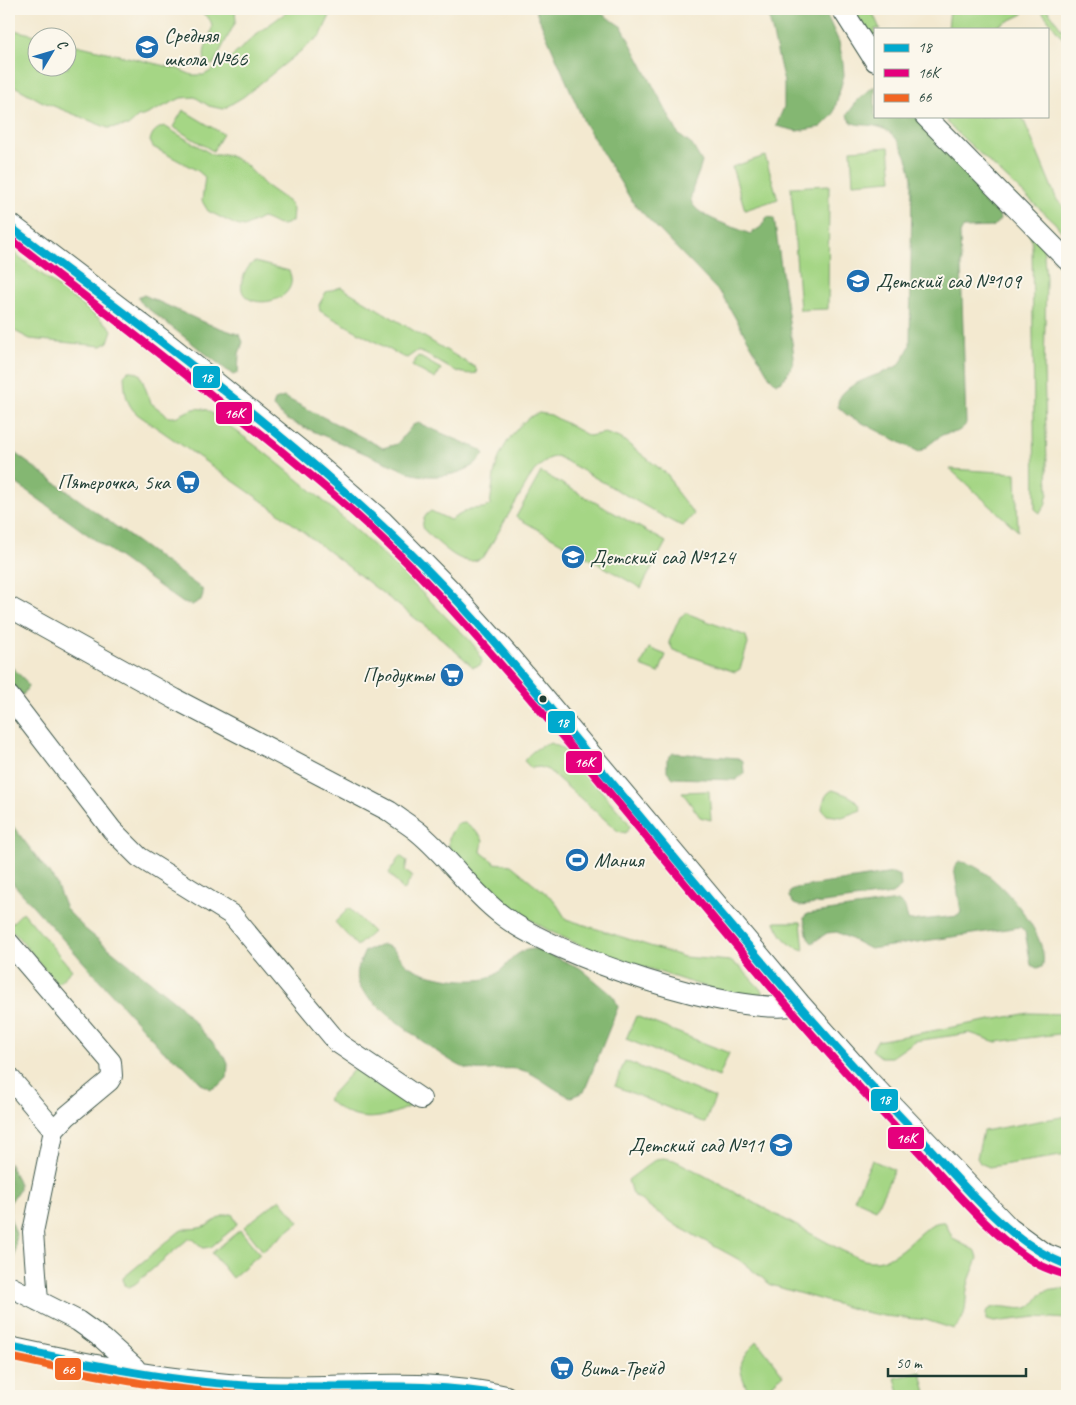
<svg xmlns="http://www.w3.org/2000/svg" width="1076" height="1405" font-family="Caveat,sans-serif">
  <rect width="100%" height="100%" fill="#fbf7ec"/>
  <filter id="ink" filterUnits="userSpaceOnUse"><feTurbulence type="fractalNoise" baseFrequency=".02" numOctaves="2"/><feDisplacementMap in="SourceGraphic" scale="10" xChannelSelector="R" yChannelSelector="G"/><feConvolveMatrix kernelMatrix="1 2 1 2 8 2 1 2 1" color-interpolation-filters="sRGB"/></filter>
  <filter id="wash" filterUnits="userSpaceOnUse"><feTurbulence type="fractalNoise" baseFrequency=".0096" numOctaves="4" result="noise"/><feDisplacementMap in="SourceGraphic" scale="20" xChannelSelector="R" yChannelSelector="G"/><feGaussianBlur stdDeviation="1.12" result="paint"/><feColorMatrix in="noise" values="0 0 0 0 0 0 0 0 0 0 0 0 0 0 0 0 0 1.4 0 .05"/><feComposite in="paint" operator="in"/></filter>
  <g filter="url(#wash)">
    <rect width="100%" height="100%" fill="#f3e9d0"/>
    <path fill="#a5d685" stroke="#628a5c" d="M192 9 235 10 236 21 213 65 206 63C196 41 233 23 192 9Z
      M291 9H333L321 35 243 97 223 109 209 106 195 97 181 98 146 115 138 117 128 126 108 128 41 101 9 83V29L44 37 38 38V68H68V43L178 69 192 75H204L226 62 259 32Z
      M852 9H871L880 29H875V50Z
      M950 9H1025L1023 14 998 26V29H948Z
      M1040 9H1047L1067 36V44Z
      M183 110 223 134 213 151 173 127Z
      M944 116H1022L1057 200 1067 210V239L1055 223 948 124Z
      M164 126 213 155H228L244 163 265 185 289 202 293 209 292 221C277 230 277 222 262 218L244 227 236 225 208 211 202 201 205 177 198 171 153 147 150 141C152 132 156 129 164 126Z
      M889 147 892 180 853 183 851 150Z
      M765 156 778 199 745 210 732 167Z
      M829 185 828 309 800 310 791 187Z
      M1029 234 1043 244 1046 279 1044 371 1048 493 1045 506 1040 513 1035 509 1032 241Z
      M9 249 109 326 112 330 108 342 102 346 30 339 9 328Z
      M255 262 289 271C305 306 230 315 243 278 246 271 248 265 255 262Z
      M341 287 476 368 477 373C454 378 438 357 417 351L407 358 401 356 320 311 319 305 326 292Z
      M418 356 441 369 435 379 412 366Z
      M128 371H133L140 374 151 403 169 417C183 419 188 404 207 410 293 470 374 543 447 618 458 630 479 645 482 662L480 665 473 667 442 639 275 510 137 414C125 403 125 391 124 375Z
      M539 413 551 415 589 436 605 433 622 439 668 475 676 491 694 514 683 526 673 522 557 456 548 459 534 471 485 555C466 574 441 544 425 531 420 524 424 515 431 511L450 520 470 509 484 508 490 505C492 491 493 476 497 463 503 445 521 418 539 413Z
      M950 469 1016 473 1018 531Z
      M541 472 666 542 641 588 516 517Z
      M686 613 746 636 748 644 740 669 735 672 673 650 669 642 680 617Z
      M649 648 666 655 659 673 641 666Z
      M551 743 566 750 628 822 630 827 626 833 618 831 548 770 540 767 531 768 524 761C531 751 539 746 551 743Z
      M833 790C843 794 859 797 861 810L842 817 827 815 822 809C823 802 825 793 833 790Z
      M709 791 711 820 700 817 682 792Z
      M465 823 480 835 483 840 481 852 495 863 511 865 554 900 566 919 684 957 730 961 741 968 763 992 761 997C726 995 693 983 659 972 621 959 581 948 546 929 508 908 479 879 450 849 446 838 451 833 457 824Z
      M400 856 407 861 405 871 412 876 404 891 389 873Z
      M349 908 373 932 357 946 335 922Z
      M23 912 72 970 57 984 9 926Z
      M775 922H801L804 950C788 946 781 937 775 922Z
      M1029 1013 1067 1014V1033L996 1042 970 1033 915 1041 892 1057H881L872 1050 877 1041Z
      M636 1016 729 1053 719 1077 626 1039Z
      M625 1061 715 1098 705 1123 615 1086Z
      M358 1065 412 1105C380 1122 353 1124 327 1099Z
      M1067 1116V1155L989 1167 980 1163 977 1158 983 1131Z
      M663 1158 674 1160 694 1170 843 1251C849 1253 857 1258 864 1260 902 1269 919 1219 945 1222L953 1239 976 1251 978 1258C975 1267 970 1276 968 1285 964 1302 969 1316 954 1329L926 1320 884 1316 860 1311 771 1285 738 1259 677 1226 632 1194 628 1180 656 1159Z
      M872 1160 894 1170 876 1209 854 1199Z
      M280 1199 299 1222 263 1251 244 1227Z
      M232 1214 237 1223 235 1227 211 1247 203 1248 193 1239H188L135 1284 129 1287 124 1285 123 1278 180 1231C187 1227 195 1230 203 1227 214 1224 219 1214 232 1214Z
      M240 1230 260 1254 232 1278 212 1253Z
      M1060 1289 1067 1290V1319L1036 1317 994 1322 986 1320V1312C996 1301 1014 1311 1027 1308 1036 1306 1037 1296 1044 1292 1048 1290 1055 1290 1060 1289Z
      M757 1341 783 1375 757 1396H750C738 1366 735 1366 757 1341Z
      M921 1372 926 1393 900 1396 895 1378Z"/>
    <path fill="#84b772" stroke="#527a53" d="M345 9H373L363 15H351Z
      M535 9 596 10 622 27 679 135 692 145 702 162C699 174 693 184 691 196 687 215 736 227 750 234L761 227 767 217 774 218 794 356 793 365 782 381 776 383 769 376 722 295 633 203 585 124Z
      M767 9H824L839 42 843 63 844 75 833 115 821 127 797 131 776 126 784 107V82Z
      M873 87H875V116H915L995 197 1000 219 993 227 963 228 960 234 966 424C955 437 953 430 942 435 934 440 927 447 919 452L847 415 838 407C836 383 881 376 897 366 903 362 906 352 910 346L912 178C909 159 900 133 879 127 870 124 861 126 852 123L847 115 858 100Z
      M144 295 203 322 240 335 243 342 239 354 238 373 233 375 142 304 138 298Z
      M284 397 383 448 397 444 413 425 418 423 481 450 484 454C470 476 436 479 413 474L287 420 273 407 275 400Z
      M9 449 202 589 203 594 201 600 192 605 183 603 9 478Z
      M9 664 25 680 28 687 23 695C8 691 9 676 9 664Z
      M673 753 738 758 743 761 744 773 736 780 673 778 667 771V759Z
      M9 821 55 881 66 909 85 929 178 1004 225 1057 228 1064 227 1078 220 1085 211 1089 203 1085 180 1062 163 1051 9 879Z
      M959 862C987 860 1054 937 1042 967L1037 968 1031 965 1025 932 1020 927 870 949 837 932 827 933 812 943 808 938 804 918 807 914 898 901 905 907 908 920 911 921 958 916 961 912 954 868Z
      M893 873 900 876 901 887 892 894 800 906 794 904 789 897 790 892 796 888Z
      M383 945C396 947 398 956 406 964 422 977 465 983 485 979 508 974 509 948 537 949L580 968 611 994 615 999 618 1007 584 1092 571 1097C555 1091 543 1079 528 1072 506 1063 486 1075 465 1068 448 1063 368 1002 360 987 354 974 359 964 365 951Z
      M9 1163 19 1184V1189L10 1203V1217L16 1234 14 1266 9 1273Z"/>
  </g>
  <g filter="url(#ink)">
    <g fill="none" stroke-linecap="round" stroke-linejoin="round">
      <g stroke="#3f574b" stroke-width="22">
        <path id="minor" d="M842 9 875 61
          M925 116 1067 260
          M9 607 175 699 389 811C398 818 408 824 417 831 448 856 471 892 503 916 553 955 736 1018 798 1005
          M9 696 112 830 139 857 232 915 338 1043 421 1099
          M9 943 111 1062 112 1076 109 1081 67 1116 54 1130 33 1232 38 1301
          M9 1077 54 1130
          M9 1286 78 1321 103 1339 135 1368 139 1374
          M9 1347C92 1365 174 1382 260 1386 343 1389 425 1376 506 1396"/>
      </g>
      <g stroke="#3f574b" stroke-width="27">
        <path id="major" d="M9 226 168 347 305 457 381 523 449 592 505 655 798 1005 862 1077 1008 1230 1042 1255 1067 1265"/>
      </g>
      <use href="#minor" stroke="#fff" stroke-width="20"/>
      <use href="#major" stroke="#fff" stroke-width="25"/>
      <g stroke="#fbf7ec" stroke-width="11">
        <path id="bus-1" d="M9 226C160 341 315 452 446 589 498 643 545 703 593 760 697 884 799 1011 911 1128 958 1177 1003 1240 1067 1265
          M9 1347C92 1365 175 1383 260 1386 343 1389 424 1380 506 1396"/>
      </g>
      <g stroke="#fbf7ec" stroke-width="11">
        <path id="bus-2" d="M9 238C86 297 163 356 239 417 311 474 382 533 444 601 604 776 744 967 907 1139 944 1178 990 1236 1036 1263 1044 1268 1054 1271 1063 1274"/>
      </g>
      <g stroke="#fbf7ec" stroke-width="11">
        <path id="bus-3" d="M9 1357C97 1376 186 1395 276 1396
          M306 1396H441"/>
      </g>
      <use href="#bus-1" stroke="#00a9ce" stroke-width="8"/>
      <use href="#bus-2" stroke="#e5007d" stroke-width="8"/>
      <use href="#bus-3" stroke="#f26522" stroke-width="8"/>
    </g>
  </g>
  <defs>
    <g id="school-disc" transform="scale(1.25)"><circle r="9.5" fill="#1f6fb2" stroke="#fbf7ec"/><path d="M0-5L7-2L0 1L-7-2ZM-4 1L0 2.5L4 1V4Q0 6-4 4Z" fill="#fff"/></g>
    <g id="supermarket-disc" transform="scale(1.25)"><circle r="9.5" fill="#1f6fb2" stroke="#fbf7ec"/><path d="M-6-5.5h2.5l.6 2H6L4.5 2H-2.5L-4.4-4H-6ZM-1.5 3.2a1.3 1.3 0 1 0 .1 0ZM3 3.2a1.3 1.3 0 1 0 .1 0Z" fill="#fff"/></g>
    <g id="stadium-disc" transform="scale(1.25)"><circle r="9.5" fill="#1f6fb2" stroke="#fbf7ec"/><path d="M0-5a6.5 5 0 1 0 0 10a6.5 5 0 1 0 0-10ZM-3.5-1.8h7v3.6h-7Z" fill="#fff"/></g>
  </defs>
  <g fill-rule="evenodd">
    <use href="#school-disc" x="147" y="47"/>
    <use href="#school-disc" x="858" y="281"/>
    <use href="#supermarket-disc" x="188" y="482"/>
    <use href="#school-disc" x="573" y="557"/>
    <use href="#supermarket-disc" x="452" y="675"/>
    <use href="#stadium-disc" x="577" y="860"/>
    <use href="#school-disc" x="781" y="1145"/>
    <use href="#supermarket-disc" x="562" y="1368"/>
  </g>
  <circle fill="#1f3d34" stroke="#fbf7ec" stroke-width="2" cx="543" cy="699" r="4.5"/>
  <g text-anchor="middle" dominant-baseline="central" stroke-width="4" stroke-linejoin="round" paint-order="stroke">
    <g font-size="21" fill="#1f3d34" stroke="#fbf7ec" text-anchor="start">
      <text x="164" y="35">Средняя<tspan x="164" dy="24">школа №66</tspan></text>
      <text x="876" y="281">Детский сад №109</text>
      <text x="170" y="482" text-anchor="end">Пятерочка, 5ка</text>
      <text x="590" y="557">Детский сад №124</text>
      <text x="434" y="675" text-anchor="end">Продукты</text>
      <text x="594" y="860">Мания</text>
      <text x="764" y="1145" text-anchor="end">Детский сад №11</text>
      <text x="580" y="1368">Вита-Трейд</text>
    </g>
  </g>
  <g stroke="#fbf7ec" stroke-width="2">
    <rect x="192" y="365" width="29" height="24" rx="5" fill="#00a9ce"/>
    <rect x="215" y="401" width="38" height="24" rx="5" fill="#e5007d"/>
    <rect x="547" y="710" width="29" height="24" rx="5" fill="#00a9ce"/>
    <rect x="565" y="750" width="38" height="24" rx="5" fill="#e5007d"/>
    <rect x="870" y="1088" width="29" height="24" rx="5" fill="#00a9ce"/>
    <rect x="887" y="1126" width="38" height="24" rx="5" fill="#e5007d"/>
    <rect x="54" y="1357" width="28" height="24" rx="5" fill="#f26522"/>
  </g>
  <g font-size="14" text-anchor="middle" font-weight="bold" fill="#fff">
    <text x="206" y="382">18</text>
    <text x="234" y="418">16К</text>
    <text x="562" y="727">18</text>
    <text x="584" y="767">16К</text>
    <text x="884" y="1104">18</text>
    <text x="906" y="1143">16К</text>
    <text x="68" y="1374">66</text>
  </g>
  <rect width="1076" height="1405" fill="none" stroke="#fbf7ec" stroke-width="30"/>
  <rect x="874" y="28" width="175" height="90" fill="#fbf7ec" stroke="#a3ada2"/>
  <rect x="884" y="44" width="25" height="8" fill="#00a9ce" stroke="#a3ada2"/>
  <text x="918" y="52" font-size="15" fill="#1f3d34">18</text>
  <rect x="884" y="69" width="25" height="8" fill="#e5007d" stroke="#a3ada2"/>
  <text x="918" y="78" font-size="15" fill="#1f3d34">16К</text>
  <rect x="884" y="94" width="25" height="8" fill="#f26522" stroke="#a3ada2"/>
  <text x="918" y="102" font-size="15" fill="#1f3d34">66</text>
  <g transform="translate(52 52) rotate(52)"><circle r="24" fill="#fbf7ec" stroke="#a3ada2"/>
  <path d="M0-4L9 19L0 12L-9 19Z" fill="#1f6fb2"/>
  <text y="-8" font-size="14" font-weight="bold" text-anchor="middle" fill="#1f3d34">С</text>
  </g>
  <path d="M888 1368v8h138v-8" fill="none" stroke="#1f3d34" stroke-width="2.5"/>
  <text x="896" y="1368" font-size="15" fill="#1f3d34" stroke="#fbf7ec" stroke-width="4" paint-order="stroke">50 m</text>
</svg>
